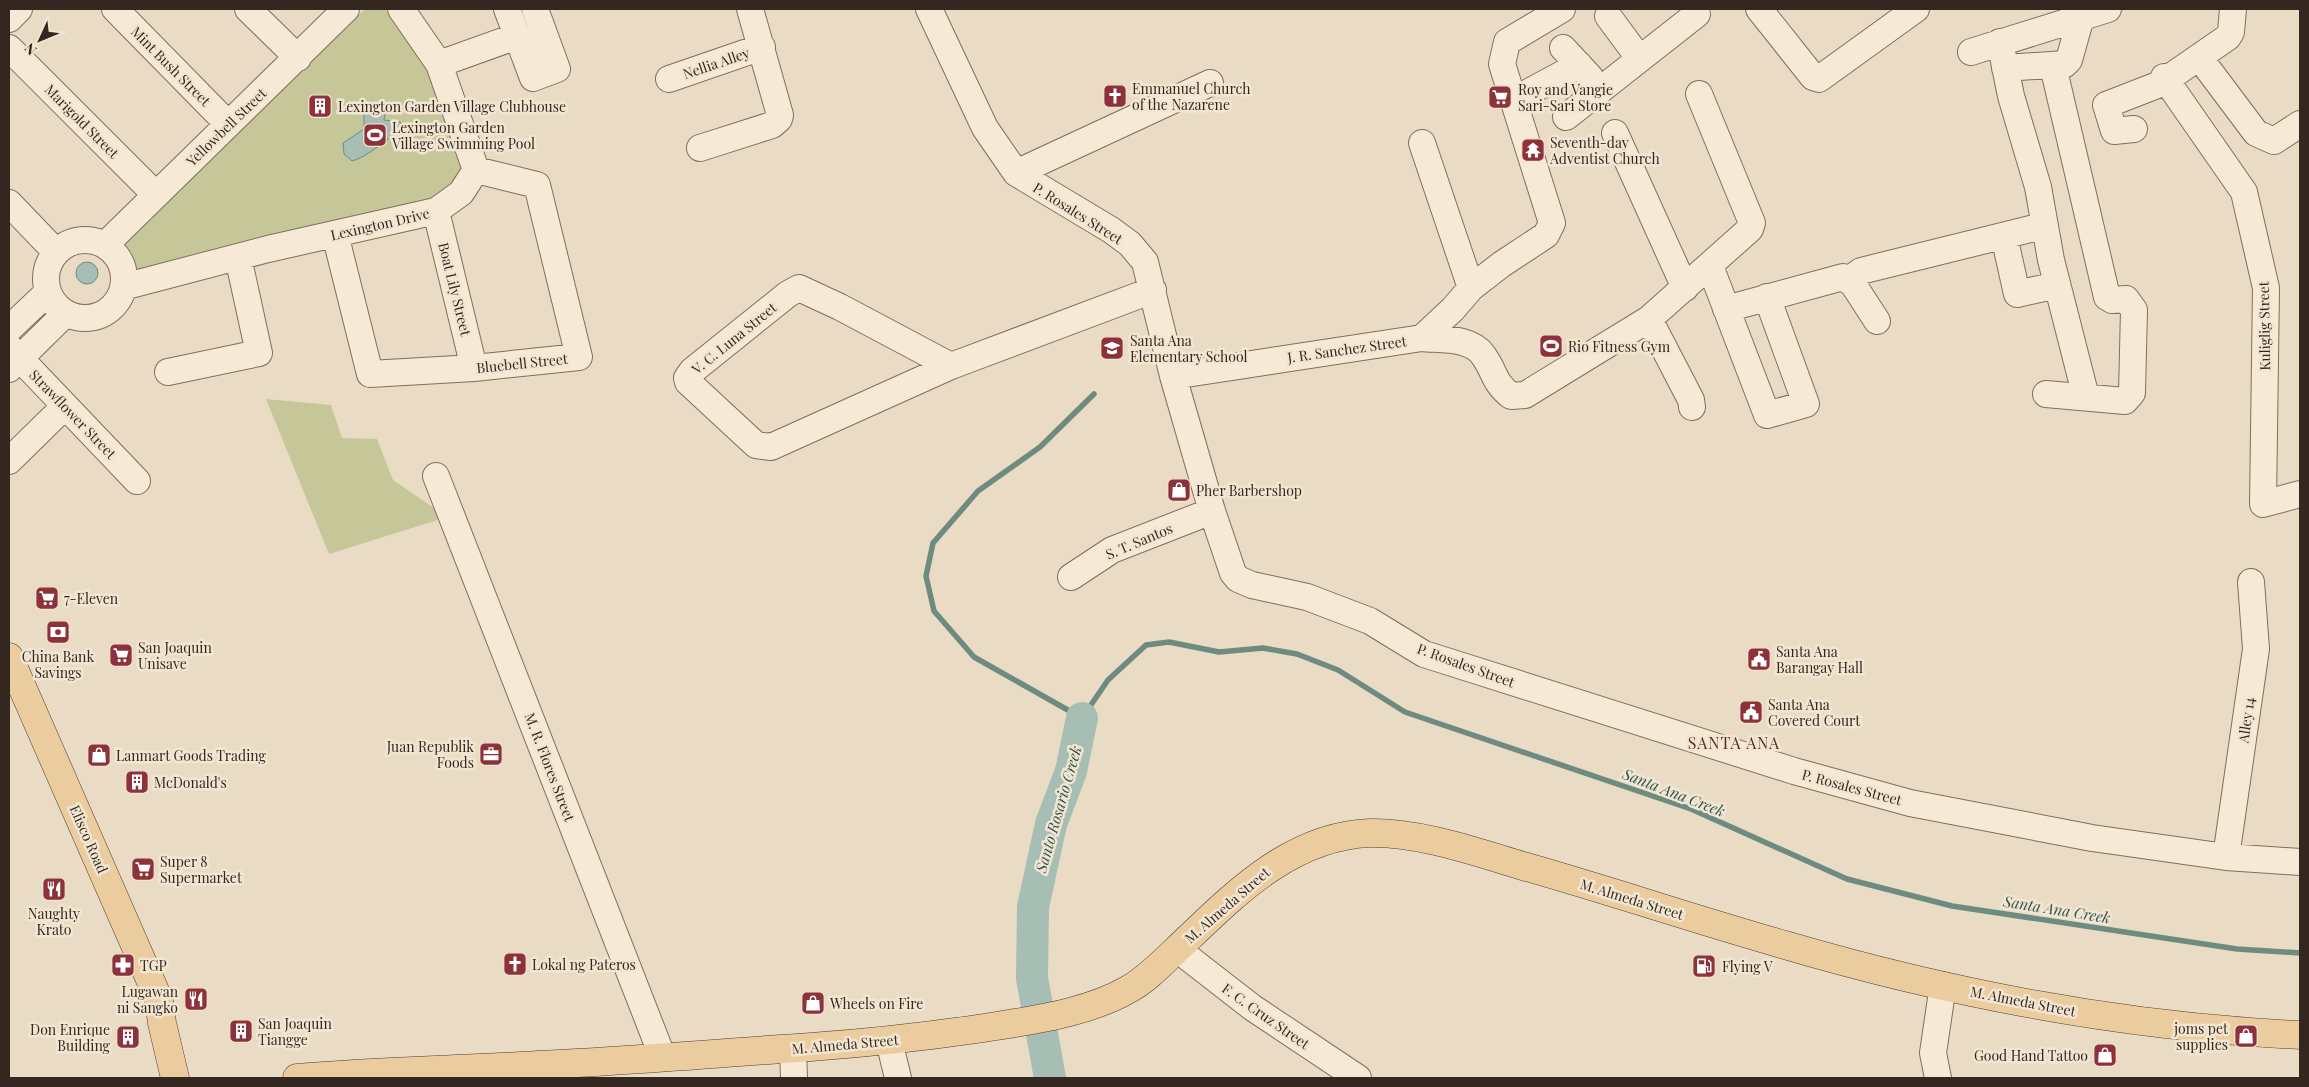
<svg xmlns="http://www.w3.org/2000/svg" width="2309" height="1087" font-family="'Playfair Display',serif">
  <rect width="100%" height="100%" fill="#eadbc4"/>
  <path fill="#c6c799" d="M365 9H385L422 52 465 168 434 202 133 275 120 242Z
    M266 399 331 405 342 438 377 439 393 480 447 517 329 554Z"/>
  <path fill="#a6beb4" stroke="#6d8b81" d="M368 109 381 110 385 114 384 120 400 122 402 127C394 136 363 159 352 161L344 154 343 143 364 129V112Z
    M76 273a11 11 0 1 1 22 0a11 11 0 1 1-22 0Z"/>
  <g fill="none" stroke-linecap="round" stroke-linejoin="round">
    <path stroke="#6d8b81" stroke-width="5.5" d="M1094 394 1040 447 978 491 933 543 926 576 934 611 974 657 1082 718 1108 680 1146 645 1169 642 1219 652 1263 648 1297 654 1338 670 1405 712 1691 809 1847 879 1952 906 2237 949 2300 953"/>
    <path stroke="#a6beb4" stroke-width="32" d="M1050 1078 1032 978 1033 907 1051 824 1071 771 1082 718"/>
    <g stroke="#836d5c" stroke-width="28">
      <path id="minor" d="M115 9 228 124
        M248 9 298 58
        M507 9 533 78 557 69 535 9
        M929 9 985 128 1016 173 1111 230 1130 244 1145 262 1173 376 1212 511 1233 573 1238 579 1252 585 1307 597 1370 621 1424 654 1794 771 1910 803 2092 838 2226 857 2300 862
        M1759 9 1813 77 1819 79 1916 9
        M1608 16 1639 58
        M9 19 19 9
        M2000 42 2011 96 2038 187 2051 260 2086 397
        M9 48 156 195
        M1563 48 1590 77
        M1971 52 2108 9
        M2199 57 2256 133 2274 141 2300 124
        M439 64 517 36
        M2005 68 2065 64 2069 60 2081 17
        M2164 77 2244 192 2266 288 2263 504 2300 494
        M669 79 762 47
        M1514 100 1579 65
        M1566 117 1697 14
        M2134 129 2114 131 2106 105 2160 84 2228 37 2231 32 2233 9
        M1615 133 1685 288
        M1422 143 1471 288
        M700 148 772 125 779 119 780 115 750 9
        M1016 173 1210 83
        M9 203 56 252
        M436 211 474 368
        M335 234 370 374 474 368 579 357 537 185 476 170
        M2004 236 2017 294 2057 285
        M46 279a39 39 0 1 1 78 0a39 39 0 1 1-78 0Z
        M105 245 346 9
        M1710 266 1767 415 1806 404 1767 297
        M1849 280 1861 271 2034 228H2045
        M123 287 268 249 436 211 461 193 476 170 439 64 401 9
        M1726 309 1843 277 1853 284 1877 321
        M1649 319 1691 400 1692 407
        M9 329 48 292
        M1422 338C1441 340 1471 337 1483 355 1495 371 1493 382 1511 396L1525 395 1649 319 1750 229 1752 223 1699 94
        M9 347 137 481
        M951 366 840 307 799 288 788 294 692 371 687 378 688 382 756 445 771 447 951 366 1153 290
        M9 369 66 313
        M168 372 259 353 238 257
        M1173 376 1422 338 1453 309 1471 288 1502 264 1546 235 1552 223 1502 64 1507 42 1562 9
        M2046 394 2125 401 2132 393 2134 310 2126 299 2112 300 2107 297 2053 66
        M9 461 65 406
        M436 476 663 1058
        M1071 577 1112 550 1212 511
        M2226 857 2256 649 2251 582
        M1177 949 1253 1008 1358 1078
        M889 1041 898 1078
        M793 1049 794 1078
        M1938 1078 1933 1053 1943 985"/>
    </g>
    <g stroke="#513c30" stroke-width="29">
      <path id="major" d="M9 657 159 1000 162 1023 175 1078
        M297 1078C378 1071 458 1070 538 1065 629 1061 720 1053 811 1047 867 1043 922 1037 977 1029 1009 1024 1040 1020 1070 1012 1089 1007 1112 999 1129 989 1147 979 1162 963 1177 949 1232 897 1289 836 1370 833 1420 832 1476 852 1523 866 1611 891 1697 920 1785 945 1952 994 2126 1027 2300 1035"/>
    </g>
    <use href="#minor" stroke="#f6ead6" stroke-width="26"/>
    <use href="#major" stroke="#ebcc9f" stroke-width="28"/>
  </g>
  <defs>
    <g id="church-square" transform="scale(1.25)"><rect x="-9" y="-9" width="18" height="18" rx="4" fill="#8d313a" stroke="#f2e6d3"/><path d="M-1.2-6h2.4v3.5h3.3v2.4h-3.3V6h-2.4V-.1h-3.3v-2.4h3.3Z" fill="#fff"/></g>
    <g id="supermarket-square" transform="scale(1.25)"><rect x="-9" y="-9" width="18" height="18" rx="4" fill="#8d313a" stroke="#f2e6d3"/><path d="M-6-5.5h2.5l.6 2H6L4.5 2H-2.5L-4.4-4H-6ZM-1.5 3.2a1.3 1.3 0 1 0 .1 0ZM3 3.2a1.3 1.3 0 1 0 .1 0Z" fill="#fff"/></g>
    <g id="building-square" transform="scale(1.25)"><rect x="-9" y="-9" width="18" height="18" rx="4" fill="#8d313a" stroke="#f2e6d3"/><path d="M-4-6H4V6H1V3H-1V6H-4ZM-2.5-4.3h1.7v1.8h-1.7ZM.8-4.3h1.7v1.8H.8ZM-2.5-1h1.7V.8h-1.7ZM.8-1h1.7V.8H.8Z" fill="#fff"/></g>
    <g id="stadium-square" transform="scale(1.25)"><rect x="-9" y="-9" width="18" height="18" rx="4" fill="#8d313a" stroke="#f2e6d3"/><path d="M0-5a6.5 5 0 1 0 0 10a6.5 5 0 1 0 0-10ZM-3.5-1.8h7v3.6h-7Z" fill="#fff"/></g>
    <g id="temple-square" transform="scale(1.25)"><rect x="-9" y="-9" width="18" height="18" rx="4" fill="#8d313a" stroke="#f2e6d3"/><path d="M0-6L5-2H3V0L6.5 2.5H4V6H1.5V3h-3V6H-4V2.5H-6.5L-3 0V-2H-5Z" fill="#fff"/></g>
    <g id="school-square" transform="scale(1.25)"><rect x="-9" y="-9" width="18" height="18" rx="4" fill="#8d313a" stroke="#f2e6d3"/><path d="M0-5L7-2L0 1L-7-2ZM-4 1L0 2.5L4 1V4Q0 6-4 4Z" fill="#fff"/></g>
    <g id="shop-square" transform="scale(1.25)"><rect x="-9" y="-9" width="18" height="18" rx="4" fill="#8d313a" stroke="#f2e6d3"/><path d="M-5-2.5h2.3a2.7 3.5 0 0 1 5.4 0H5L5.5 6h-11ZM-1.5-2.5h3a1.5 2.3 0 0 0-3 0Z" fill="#fff"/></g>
    <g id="bank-square" transform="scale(1.25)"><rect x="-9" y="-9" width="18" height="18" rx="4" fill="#8d313a" stroke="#f2e6d3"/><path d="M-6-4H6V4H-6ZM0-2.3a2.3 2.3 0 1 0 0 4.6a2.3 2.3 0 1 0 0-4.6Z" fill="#fff"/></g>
    <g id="civic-square" transform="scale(1.25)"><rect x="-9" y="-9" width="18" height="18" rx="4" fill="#8d313a" stroke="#f2e6d3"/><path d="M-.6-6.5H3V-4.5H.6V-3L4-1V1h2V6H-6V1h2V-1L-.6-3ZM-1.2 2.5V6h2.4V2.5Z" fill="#fff"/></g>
    <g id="office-square" transform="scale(1.25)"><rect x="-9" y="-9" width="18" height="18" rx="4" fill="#8d313a" stroke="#f2e6d3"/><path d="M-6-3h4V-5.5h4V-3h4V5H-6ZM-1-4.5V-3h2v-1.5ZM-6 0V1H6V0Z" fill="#fff"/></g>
    <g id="restaurant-square" transform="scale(1.25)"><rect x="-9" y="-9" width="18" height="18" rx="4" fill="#8d313a" stroke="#f2e6d3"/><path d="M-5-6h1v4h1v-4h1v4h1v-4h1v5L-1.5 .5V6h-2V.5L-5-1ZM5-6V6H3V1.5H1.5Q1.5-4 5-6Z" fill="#fff"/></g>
    <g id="pharmacy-square" transform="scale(1.25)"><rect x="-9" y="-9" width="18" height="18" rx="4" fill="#8d313a" stroke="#f2e6d3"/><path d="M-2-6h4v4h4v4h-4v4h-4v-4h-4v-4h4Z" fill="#fff"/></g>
    <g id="fuel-square" transform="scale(1.25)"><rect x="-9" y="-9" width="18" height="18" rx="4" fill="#8d313a" stroke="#f2e6d3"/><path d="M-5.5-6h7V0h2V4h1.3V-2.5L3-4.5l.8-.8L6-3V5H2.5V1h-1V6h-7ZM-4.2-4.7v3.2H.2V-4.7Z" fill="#fff"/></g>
  </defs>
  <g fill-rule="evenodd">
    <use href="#church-square" x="1115" y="96"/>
    <use href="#supermarket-square" x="1500" y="97"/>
    <use href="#building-square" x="320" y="106"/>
    <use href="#stadium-square" x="375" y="135"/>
    <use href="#temple-square" x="1533" y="150"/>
    <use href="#stadium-square" x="1551" y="346"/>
    <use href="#school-square" x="1112" y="348"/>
    <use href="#shop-square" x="1179" y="490"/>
    <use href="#supermarket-square" x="47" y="598"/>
    <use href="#bank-square" x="58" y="632"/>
    <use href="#supermarket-square" x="121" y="655"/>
    <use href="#civic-square" x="1759" y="659"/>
    <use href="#civic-square" x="1751" y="712"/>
    <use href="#office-square" x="491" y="754"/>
    <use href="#shop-square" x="99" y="755"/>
    <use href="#building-square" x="137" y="782"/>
    <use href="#supermarket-square" x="143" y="869"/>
    <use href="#restaurant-square" x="54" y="889"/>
    <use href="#church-square" x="515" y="964"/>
    <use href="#pharmacy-square" x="123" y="965"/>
    <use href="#fuel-square" x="1704" y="966"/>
    <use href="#restaurant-square" x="196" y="999"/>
    <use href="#shop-square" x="813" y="1003"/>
    <use href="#building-square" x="241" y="1031"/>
    <use href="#shop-square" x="2246" y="1036"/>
    <use href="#building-square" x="128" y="1037"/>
    <use href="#shop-square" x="2105" y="1055"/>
  </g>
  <g text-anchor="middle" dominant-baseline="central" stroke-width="5" stroke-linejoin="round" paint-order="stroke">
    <g font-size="14" fill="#34271f" stroke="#f2e6d3">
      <text transform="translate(716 63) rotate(-19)">Nellia Alley</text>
      <text transform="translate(171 66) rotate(45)">Mint Bush Street</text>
      <text transform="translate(82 121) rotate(45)">Marigold Street</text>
      <text transform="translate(226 127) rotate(-44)">Yellowbell Street</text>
      <text transform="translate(1078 213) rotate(32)">P. Rosales Street</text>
      <text transform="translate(380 224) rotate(-13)">Lexington Drive</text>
      <text transform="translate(455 289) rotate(76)">Boat Lily Street</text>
      <text transform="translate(2264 326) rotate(-91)">Kuliglig Street</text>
      <text transform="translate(734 338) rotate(-39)">V. C. Luna Street</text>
      <text transform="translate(1347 349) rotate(-8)">J. R. Sanchez Street</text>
      <text transform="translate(522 363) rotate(-6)">Bluebell Street</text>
      <text transform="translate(73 414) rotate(46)">Strawflower Street</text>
      <text transform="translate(1139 541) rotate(-23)">S. T. Santos</text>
      <text transform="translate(1466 665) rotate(20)">P. Rosales Street</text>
      <text transform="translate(2246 720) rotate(-82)">Alley 14</text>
      <text transform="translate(550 767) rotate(69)">M. R. Flores Street</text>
      <text transform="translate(1852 787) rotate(15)">P. Rosales Street</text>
      <text transform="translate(89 839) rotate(66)">Elisco Road</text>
      <text transform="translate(1632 899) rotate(17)">M. Almeda Street</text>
      <text transform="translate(1227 905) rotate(-41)">M. Almeda Street</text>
      <text transform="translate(2023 1001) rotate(11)">M. Almeda Street</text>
      <text transform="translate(1266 1016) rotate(35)">F. C. Cruz Street</text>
      <text transform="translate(845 1044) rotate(-5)">M. Almeda Street</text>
    </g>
    <g font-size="14" fill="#34271f" stroke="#f2e6d3" text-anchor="start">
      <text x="1132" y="88">Emmanuel Church<tspan x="1132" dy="16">of the Nazarene</tspan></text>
      <text x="1518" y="89">Roy and Vangie<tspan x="1518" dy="16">Sari-Sari Store</tspan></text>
      <text x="338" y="106">Lexington Garden Village Clubhouse</text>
      <text x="392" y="127">Lexington Garden<tspan x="392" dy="16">Village Swimming Pool</tspan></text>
      <text x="1550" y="142">Seventh-day<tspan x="1550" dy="16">Adventist Church</tspan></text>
      <text x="1130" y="340">Santa Ana<tspan x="1130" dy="16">Elementary School</tspan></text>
      <text x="1568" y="346">Rio Fitness Gym</text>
      <text x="1196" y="490">Pher Barbershop</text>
      <text x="64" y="598">7-Eleven</text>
      <text x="138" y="647">San Joaquin<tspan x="138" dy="16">Unisave</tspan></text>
      <text x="1776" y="651">Santa Ana<tspan x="1776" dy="16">Barangay Hall</tspan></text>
      <text x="58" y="656" text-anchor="middle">China Bank<tspan x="58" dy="16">Savings</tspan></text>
      <text x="1768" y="704">Santa Ana<tspan x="1768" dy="16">Covered Court</tspan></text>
      <text x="474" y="746" text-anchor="end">Juan Republik<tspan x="474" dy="16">Foods</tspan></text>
      <text x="116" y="755">Lanmart Goods Trading</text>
      <text x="154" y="782">McDonald's</text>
      <text x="160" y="861">Super 8<tspan x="160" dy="16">Supermarket</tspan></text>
      <text x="54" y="913" text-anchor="middle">Naughty<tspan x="54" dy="16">Krato</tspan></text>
      <text x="532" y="964">Lokal ng Pateros</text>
      <text x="140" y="965">TGP</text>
      <text x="1722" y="966">Flying V</text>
      <text x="178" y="991" text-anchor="end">Lugawan<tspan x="178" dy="16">ni Sangko</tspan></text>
      <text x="830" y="1003">Wheels on Fire</text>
      <text x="258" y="1023">San Joaquin<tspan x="258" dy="16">Tiangge</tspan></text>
      <text x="2228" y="1028" text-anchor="end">joms pet<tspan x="2228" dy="16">supplies</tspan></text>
      <text x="110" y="1029" text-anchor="end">Don Enrique<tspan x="110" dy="16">Building</tspan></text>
      <text x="2088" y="1055" text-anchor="end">Good Hand Tattoo</text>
    </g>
    <g font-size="15" font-style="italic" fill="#2f534d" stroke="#f2e6d3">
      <text transform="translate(1674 792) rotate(21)">Santa Ana Creek</text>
      <text transform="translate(1058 809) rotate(-74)">Santo Rosario Creek</text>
      <text transform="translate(2057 909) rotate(9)">Santa Ana Creek</text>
    </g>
    <g font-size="16" letter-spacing="1" fill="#5e2922" stroke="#f2e6d3">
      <text x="1734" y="742">SANTA ANA</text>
    </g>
  </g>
  <rect width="2309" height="1087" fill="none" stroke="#34271f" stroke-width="20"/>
  <g transform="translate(40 40) rotate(226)" stroke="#f2e6d3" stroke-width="4" paint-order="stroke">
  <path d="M0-4L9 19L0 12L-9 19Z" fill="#34271f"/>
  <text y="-8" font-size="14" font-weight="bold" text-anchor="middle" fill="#34271f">N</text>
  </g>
</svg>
